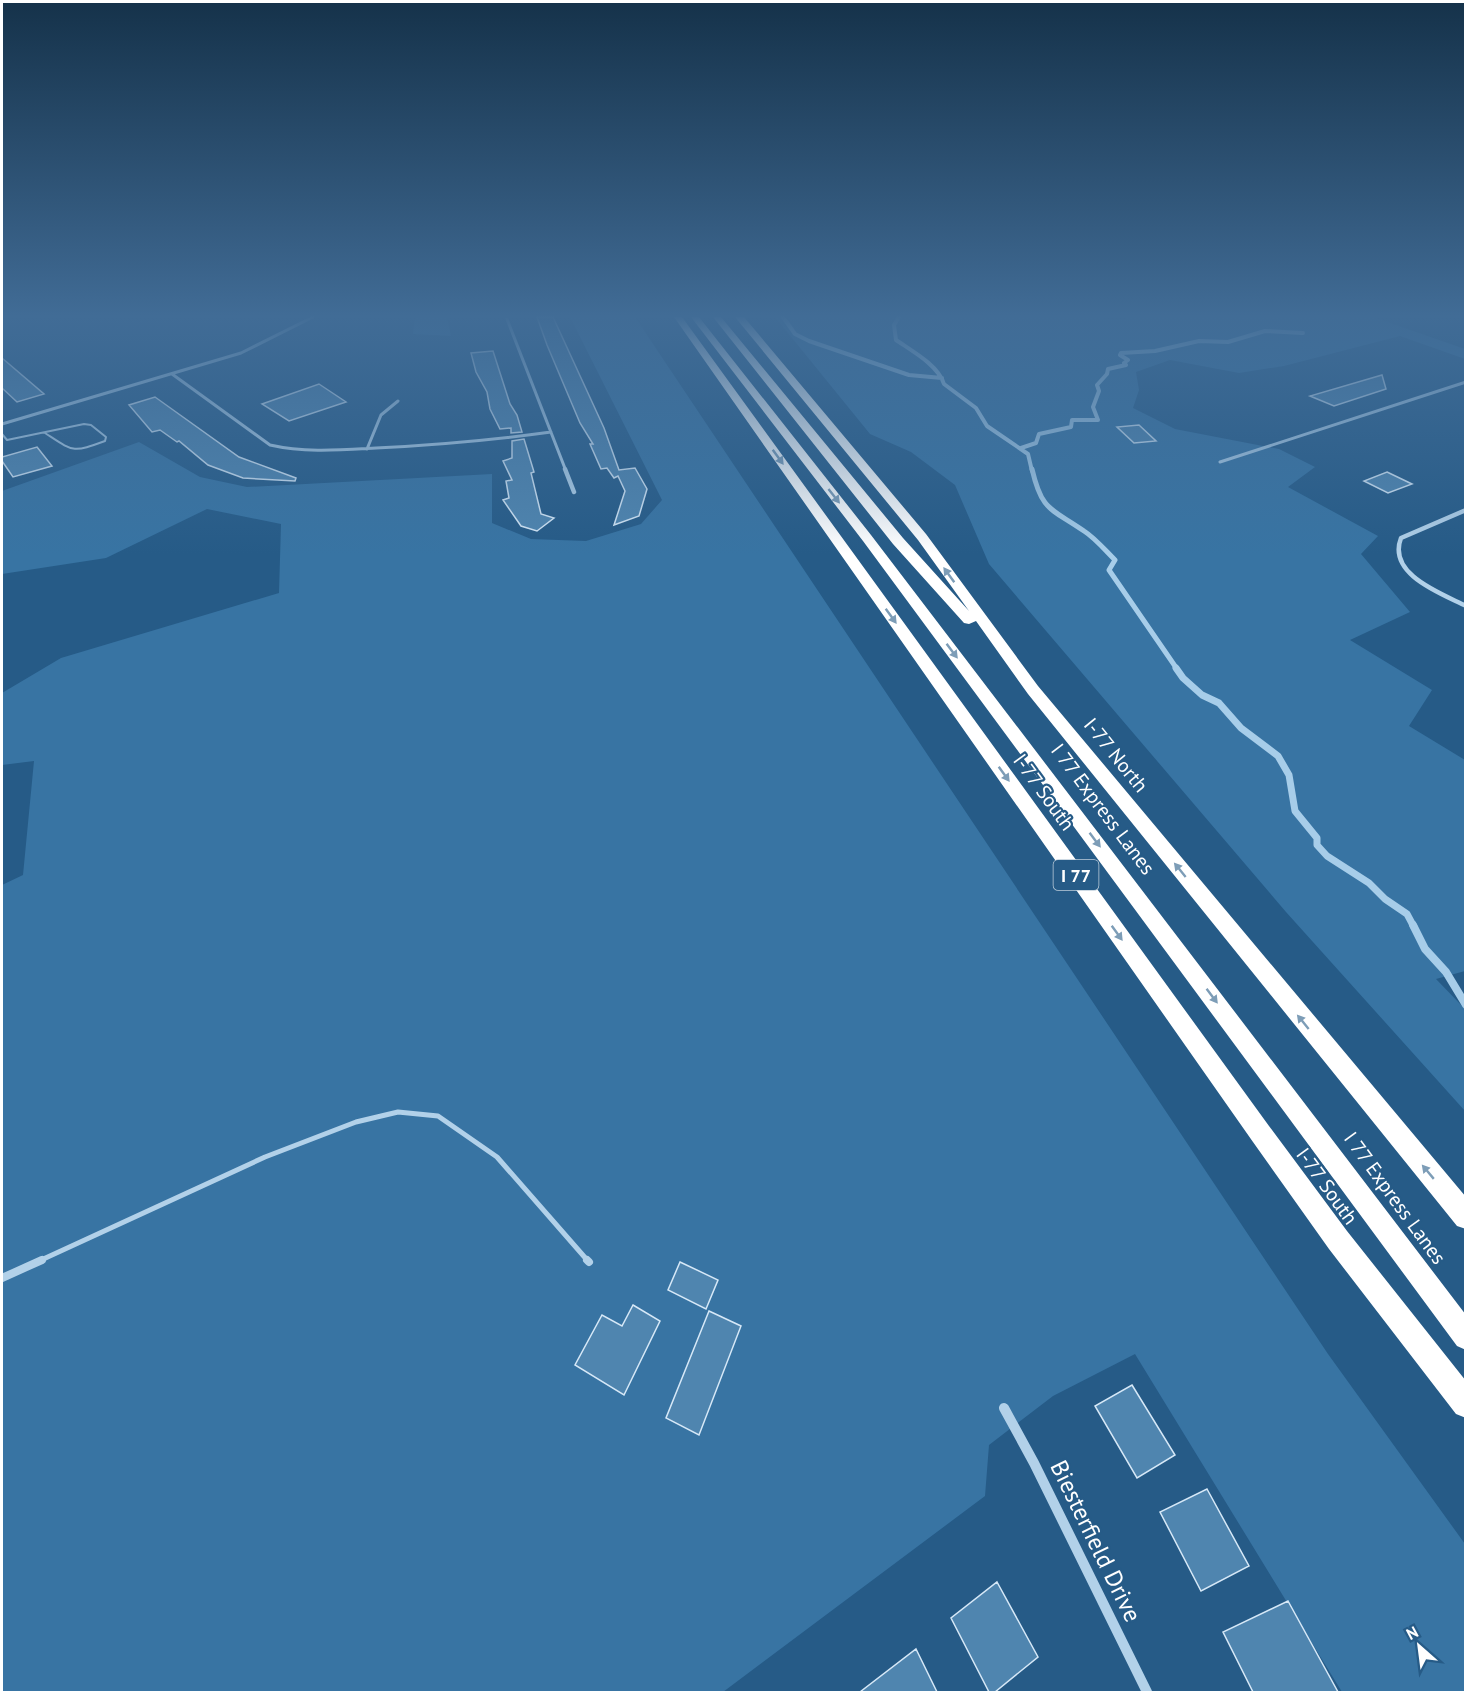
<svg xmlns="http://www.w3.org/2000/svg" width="1467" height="1694" font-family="'PT Sans',sans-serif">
  <rect width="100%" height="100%" fill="#265b87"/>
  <path fill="#3874a3" d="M415 317H447L451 336 413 334Z
    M570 317H635L1328 1354 1465 1544V1692H1342L1135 1354 1053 1396 989 1445 985 1496 723 1692H2V885L23 875 34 761 2 765V693L61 658 279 593 281 524 207 509 106 558 2 574V491L139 442 200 477 247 487 492 474V523L531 539 586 541 641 524 662 500Z
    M775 317H1091L1119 320 1131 317H1373L1465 349V359L1400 336 1284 366 1239 373 1170 360 1136 372 1139 390 1133 408 1175 429 1279 449 1315 467 1288 487 1378 536 1361 554 1410 612 1350 640 1432 690 1409 726 1465 760V971L1436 979 1465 1009V1111L1286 912 989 564 955 485 911 452 870 434Z"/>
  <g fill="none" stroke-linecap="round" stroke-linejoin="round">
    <path stroke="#a7cde9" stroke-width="4" d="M783 317 795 334 809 341 909 375 942 378
      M899 317 894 325 896 340C912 351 938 365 944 384L976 408 987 426 1028 454 1032 471
      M1021 448 1036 443 1039 434 1071 427 1072 420H1098L1093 407 1099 391 1097 385 1107 374 1108 369 1126 365 1124 363 1128 360 1120 355 1121 353 1155 351 1199 341 1228 342 1265 331 1303 333"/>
    <path stroke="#a7cde9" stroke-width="5" d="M1032 469C1042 512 1051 508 1084 531 1095 538 1105 550 1115 560L1109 570 1177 669"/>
    <path stroke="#a7cde9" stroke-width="7" d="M1176 668 1183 678 1202 695 1219 703 1241 728 1278 756 1289 775 1295 811 1317 838V845L1327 856 1369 883 1385 899 1407 914 1414 927"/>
    <path stroke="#a7cde9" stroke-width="8" d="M1413 925 1425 949 1446 972 1466 1005"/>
  </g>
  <path fill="#4f85af" stroke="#d6e8f7" stroke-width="1.5" d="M537 317H553L604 428 619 470 635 468 647 489 639 516 614 525 625 491 618 476 614 478 607 468 601 469 590 444H593L580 423 547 345Z
    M493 351 510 404 517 415 522 432 511 433V428L500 429 490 409 487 392 476 372 471 353Z
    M2 358 44 394 17 402 2 388Z
    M1382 375 1386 389 1334 406 1310 396Z
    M319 384 346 402 289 421 262 404Z
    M155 397 239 457 296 478 295 481 243 478 208 465 179 441 177 442 160 430 152 432 129 405Z
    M1139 425 1156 441 1134 443 1117 427Z
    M524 439 534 472 531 473 541 514 554 518 537 531 521 526 503 500 509 498 506 481 512 480 503 461 512 458V441Z
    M37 447 52 466 13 477 2 461V457Z
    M1387 472 1412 484 1388 493 1364 481Z
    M680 1262 718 1280 706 1309 668 1290Z
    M633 1305 660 1321 624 1395 575 1365 602 1315 622 1326Z
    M709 1311 741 1326 699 1435 666 1418Z
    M1132 1385 1175 1455 1137 1478 1095 1406Z
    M1207 1489 1249 1566 1201 1591 1160 1512Z
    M997 1582 1038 1657 995 1692H989L951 1618Z
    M1288 1601 1338 1692H1253L1223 1632Z
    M916 1649 937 1692H860Z"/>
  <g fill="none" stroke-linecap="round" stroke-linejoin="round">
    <path stroke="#b2d1e9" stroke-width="2" d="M2 434 7 440 84 424 91 425 106 437 105 441C72 453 74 452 45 433"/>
    <path stroke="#b2d1e9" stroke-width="5" d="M39 1261 265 1157 356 1122 398 1112 438 1116 497 1157 588 1261"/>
    <path stroke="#b2d1e9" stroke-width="8" d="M587 1260 589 1262
      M2 1278 42 1260"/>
    <path stroke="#b2d1e9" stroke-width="3" d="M507 319 566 471
      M172 374 270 445C305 453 340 450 376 448 435 445 493 440 551 432
      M2 424 241 353 313 317
      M367 449 381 415 398 401
      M1220 462 1466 382"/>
    <path stroke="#b2d1e9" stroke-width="4.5" d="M565 469 574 492
      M1466 510 1401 538C1387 574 1440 593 1466 606"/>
    <path stroke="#b2d1e9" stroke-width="10" d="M1004 1408 1034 1463 1147 1692"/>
    <path fill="#fff" fill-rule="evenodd" d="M674 317H682L1269 1126 1347 1231 1466 1381V1418L1456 1414 1329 1249 1253 1142Z
      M691 317H699L871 535 1466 1315V1350L1457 1346 863 541Z
      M713 317H721L903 538 969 611 918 540 735 317H744L926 534 1038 686 1466 1197V1229L1457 1226 1028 694 976 621 969 624 964 623 893 544Z"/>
  </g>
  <defs><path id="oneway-solid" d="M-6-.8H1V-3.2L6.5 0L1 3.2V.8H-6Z" transform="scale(1.5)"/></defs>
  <g fill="#7d9db7">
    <use href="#oneway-solid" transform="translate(778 457) rotate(54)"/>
    <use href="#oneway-solid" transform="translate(834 496) rotate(52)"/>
    <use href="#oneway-solid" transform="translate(949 575) rotate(-126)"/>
    <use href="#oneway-solid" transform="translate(891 616) rotate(54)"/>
    <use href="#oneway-solid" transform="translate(952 651) rotate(53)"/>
    <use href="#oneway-solid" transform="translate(1004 774) rotate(54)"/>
    <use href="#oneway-solid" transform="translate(1095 840) rotate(53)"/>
    <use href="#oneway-solid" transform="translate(1180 870) rotate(-129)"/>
    <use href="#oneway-solid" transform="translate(1117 933) rotate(54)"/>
    <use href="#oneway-solid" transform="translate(1212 996) rotate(53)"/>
    <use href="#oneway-solid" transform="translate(1303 1022) rotate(-129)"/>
    <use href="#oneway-solid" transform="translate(1428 1172) rotate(-130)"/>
  </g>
  <linearGradient id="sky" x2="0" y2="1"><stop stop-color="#15324a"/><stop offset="0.57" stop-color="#416c96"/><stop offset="1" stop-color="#416c96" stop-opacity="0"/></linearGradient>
  <rect width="1467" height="554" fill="url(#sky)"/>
  <g text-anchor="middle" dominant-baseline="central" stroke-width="4.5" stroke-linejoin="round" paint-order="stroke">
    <rect fill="#265b87" stroke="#becedb" stroke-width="1.5" x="1053.5" y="860" width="45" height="30" rx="4.5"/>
    <g font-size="18" font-weight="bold" fill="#fff">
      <text x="1076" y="875">I 77</text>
    </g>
    <g font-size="20" fill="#fff" stroke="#265b87">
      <text transform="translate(1116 755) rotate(51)">I-77 North</text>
      <text transform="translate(1044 792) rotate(54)">I-77 South</text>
      <text transform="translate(1103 809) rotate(53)">I 77 Express Lanes</text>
      <text transform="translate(1327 1186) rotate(54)">I-77 South</text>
      <text transform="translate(1395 1198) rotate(54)">I 77 Express Lanes</text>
    </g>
    <g font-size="24" fill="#fff" stroke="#265b87">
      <text transform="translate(1096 1541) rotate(64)">Biesterfield Drive</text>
    </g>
  </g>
  <rect width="1467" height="1694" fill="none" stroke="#ffffff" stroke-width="6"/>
  <g transform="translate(1419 1646) rotate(332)" stroke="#265b87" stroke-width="4.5" paint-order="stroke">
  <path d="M0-4.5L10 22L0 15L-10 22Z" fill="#ffffff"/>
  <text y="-9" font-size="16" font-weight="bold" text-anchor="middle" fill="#ffffff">N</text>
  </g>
</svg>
